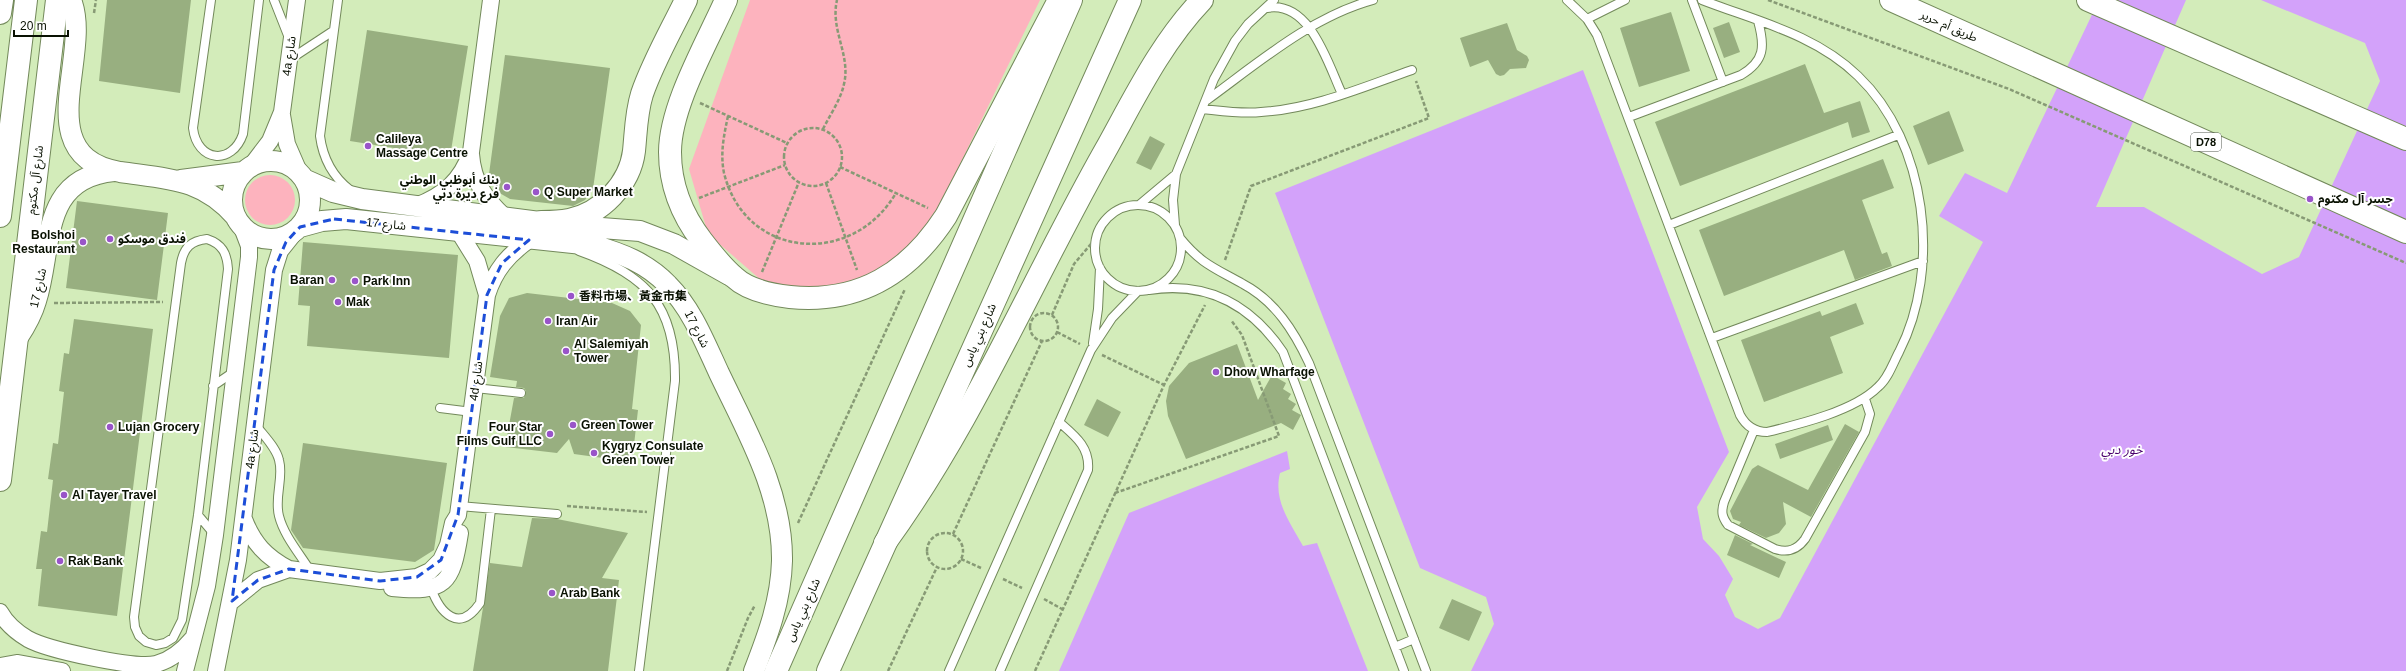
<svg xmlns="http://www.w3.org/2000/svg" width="2406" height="671" font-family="Helvetica,'Noto Sans Arabic','Noto Sans SC',sans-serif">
  <rect width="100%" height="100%" fill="#d3ecba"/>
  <path fill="#fdb3be" d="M750 0H1040L920 246 876 282 805 289 762 281 708 234 689 169Z
    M245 200a25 25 0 1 1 50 0a25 25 0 1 1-50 0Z"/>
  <path fill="#d3a2fa" d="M2099 0H2186L2096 207H2144L2262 274 2299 257 2380 81 2365 43 2261 0H2406V671H1471L1494 624 1486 597 1420 568 1275 193 1583 70 1729 452 1697 507 1703 539 1719 556 1733 579 1725 595 1735 617 1758 629 1780 618 1983 242 1939 216 1965 173 2007 193Z
    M1287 451 1290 469 1280 473C1273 501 1290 522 1303 546L1317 543 1368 671H1059L1129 513Z"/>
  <path fill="#98af80" d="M107 0H191L180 93 99 81Z
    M1671 12 1690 71 1639 87 1620 28Z
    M1729 22 1740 52 1724 58 1713 28Z
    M1507 23 1517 50 1527 56 1529 60 1526 68 1510 69 1504 75 1500 76 1496 74 1488 60 1470 67 1460 38Z
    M367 30 468 46 450 157 350 141Z
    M505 55 610 68 593 189 585 200 573 206 510 199 496 191 489 174Z
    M1805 64 1824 113 1860 101 1870 132 1852 138 1848 122 1680 186 1655 122Z
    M1949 111 1964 151 1928 165 1913 126Z
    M1150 136 1165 144 1151 170 1136 163Z
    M1883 159 1894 188 1862 200 1882 254 1887 252 1892 266 1855 280 1844 250 1724 296 1699 230Z
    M77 201 168 213 157 300 66 288Z
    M303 242 458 255 449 358 307 346 310 306 298 305Z
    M527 293 612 303 630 311 641 325 632 409 638 410 632 462 574 454 569 439 557 453 505 447 514 398H524L526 391 524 388 516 387 517 381 490 377 500 316 509 298Z
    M1856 303 1864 324 1830 337 1843 373 1764 402 1741 340 1820 311 1822 316Z
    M74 319 153 329 117 616 38 606 42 569H36L41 531 47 532 53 480 48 479 53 443 58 444 64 392 59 391 64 353 69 354Z
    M1237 344 1258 400 1272 375 1286 383 1283 389 1291 394 1288 399 1296 404 1292 410 1301 415 1293 430 1281 423 1186 459 1168 416 1166 401 1169 386 1189 363Z
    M1097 399 1121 412 1108 437 1084 425Z
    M1845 424 1859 432 1811 517 1783 502 1786 524 1779 533 1766 538 1739 525 1741 522 1733 519 1730 511 1752 469 1758 465 1808 490Z
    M1828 425 1833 440 1780 459 1775 444Z
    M303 443 447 463 434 550 415 562 303 548 291 530Z
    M532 518 557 519 628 533 602 578 619 580 608 671H473L490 563 522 567Z
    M1735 535 1753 544 1750 545 1786 562 1779 578 1727 555Z
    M1452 599 1482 612 1469 641 1439 628Z"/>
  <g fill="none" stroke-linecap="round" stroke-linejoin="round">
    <g stroke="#73895b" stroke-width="10">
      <path id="service" d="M211 0 193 128C197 162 232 166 243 134L259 0
        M274 0 289 38
        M338 0 320 136C323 159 332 176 350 190
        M1567 0 1587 19 1597 35 1740 415C1746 426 1754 432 1767 432 1800 424 1854 411 1878 387 1888 379 1893 363 1899 352 1942 268 1927 142 1858 76 1815 34 1756 21 1702 0
        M1692 0 1723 82
        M1267 8C1310 0 1328 64 1342 94
        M1587 19 1625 0
        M289 60 333 31
        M1207 100C1258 63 1311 17 1373 0
        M1203 109C1222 111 1242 114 1261 112 1313 109 1363 87 1412 70
        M1629 117 1741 75C1765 61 1765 46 1758 21
        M1139 205 1176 174
        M1095 248a43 43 0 1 1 86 0a43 43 0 1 1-86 0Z
        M1175 225 1173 200 1176 174 1214 79 1235 41 1248 24 1274 0
        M1669 225 1898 135
        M1180 238C1201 264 1215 268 1243 284 1275 301 1294 331 1309 363L1426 671
        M207 239C222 244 227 253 228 269L198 515 182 620 173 638 165 643 156 645 146 642 139 636 135 627 134 617 181 263C184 247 191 241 207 239Z
        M579 251C647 275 676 306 675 381L639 671
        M1149 290C1207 281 1251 305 1283 352L1404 671
        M1712 338 1923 261
        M1093 343 1098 309 1100 268
        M213 386 235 371
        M475 388 521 393
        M440 408 472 412
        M255 424C263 435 276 447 279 460 284 478 274 497 279 516 284 536 300 554 311 572
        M1754 430 1724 502C1721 512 1722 517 1728 525L1775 549C1788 553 1797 550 1805 539L1865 432 1870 414 1865 399
        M459 506 557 514
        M198 515 214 534
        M431 588C440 613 459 634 480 603L491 509
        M1395 647 1414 639
        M949 671 1091 350 1112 318 1138 291
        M1000 671 1088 470C1090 447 1075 436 1059 422"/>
    </g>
    <g stroke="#73895b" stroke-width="18">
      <path id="minor" d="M282 115 287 144 300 174
        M471 154C473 182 485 199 506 218
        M251 166 270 141 282 112 297 0
        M416 206C444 195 461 181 471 152L491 0
        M459 232 477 261 487 295
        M244 519C253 543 266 557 289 569
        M392 588C446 593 452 584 460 533
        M232 601 258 580 289 569 380 581 417 577 430 571 441 560 448 545 453 523 458 515 487 295C495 270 508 255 529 240
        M0 612C6 623 18 633 28 639 48 650 135 669 156 664 172 660 183 650 193 638
        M0 666 18 663 62 671
        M185 671 207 586 215 535 249 257V246L241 225
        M216 671 238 560 274 270 280 251 296 231"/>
    </g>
    <g stroke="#73895b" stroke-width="22">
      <path id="tertiary" d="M71 0C93 55 27 156 120 172 168 179 202 178 236 217
        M232 200a39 39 0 1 1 78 0a39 39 0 1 1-78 0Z
        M181 180 243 172
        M306 180 333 192 362 199 563 225 640 231 674 244 729 275
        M300 227 322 221 346 219 592 245C621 253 647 263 668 285 692 309 705 343 719 373 747 432 783 493 782 561 781 600 768 635 754 671
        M17 339C25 327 32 315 36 301 53 248 39 178 114 171"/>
    </g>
    <g stroke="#73895b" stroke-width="24">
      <path id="secondary" d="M776 671 1071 0
        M828 671 1130 0"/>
    </g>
    <g stroke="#73895b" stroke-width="24">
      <path id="primary" d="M726 0C707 43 670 106 670 152 670 186 682 215 702 241 712 254 722 267 734 277 748 290 772 295 790 297 860 304 909 273 946 216L1059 0
        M1891 0 2406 232
        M2088 0 2406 139
        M0 13 2 0
        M0 216 26 0
        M541 222C550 222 560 222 569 220 601 214 630 184 634 151 636 132 636 113 642 94 653 62 671 31 686 0
        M0 480 57 0
        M885 543C973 422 1031 282 1105 151 1134 99 1160 44 1202 0"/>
    </g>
    <path stroke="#879a75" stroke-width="2.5" stroke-dasharray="4 2" stroke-linecap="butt" d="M1768 0 2009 89 2406 263
      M94 13 96 0
      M700 103 787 143
      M728 116C724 135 720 153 724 173 745 259 852 268 896 193
      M784 157a29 29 0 1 1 58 0a29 29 0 1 1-58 0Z
      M823 129C830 115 841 99 844 84 851 55 830 30 837 0
      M840 167 928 208
      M826 183 857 270
      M699 198 785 165
      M1225 260 1251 186 1429 118 1416 81
      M762 272 799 182
      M54 303 163 302
      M1030 327a14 14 0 1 1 28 0a14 14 0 1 1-28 0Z
      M1052 315 1074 264 1096 238
      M1057 332 1080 344
      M1102 355 1164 385
      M1115 493 1279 436 1242 335 1231 320
      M567 506 647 512
      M798 523 905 289
      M927 551a18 18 0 1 1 36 0a18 18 0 1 1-36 0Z
      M953 534 1042 341
      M961 559 981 568
      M1003 579 1022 588
      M1044 599 1062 609
      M727 671 748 618 755 605
      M888 671 937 567
      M1035 671 1164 385 1205 305"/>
    <use href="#service" stroke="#fff" stroke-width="8"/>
    <use href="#minor" stroke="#fff" stroke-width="16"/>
    <use href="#tertiary" stroke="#fff" stroke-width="20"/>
    <use href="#secondary" stroke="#fff" stroke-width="22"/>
    <use href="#primary" stroke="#fff" stroke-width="22"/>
  </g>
  <path fill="none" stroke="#1d4ed8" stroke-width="3" stroke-dasharray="8 5" stroke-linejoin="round" d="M334 219 529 240 502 263 487 295 458 515 441 560 417 577 380 581 289 569 258 580 232 601 274 270 286 242 300 227Z"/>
  <g fill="#9954c9" stroke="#fff" stroke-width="1.5">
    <circle cx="368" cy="146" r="4"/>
    <circle cx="507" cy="187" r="4"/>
    <circle cx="536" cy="192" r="4"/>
    <circle cx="2310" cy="199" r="4"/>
    <circle cx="110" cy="239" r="4"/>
    <circle cx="83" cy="242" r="4"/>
    <circle cx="332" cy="280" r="4"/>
    <circle cx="355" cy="281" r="4"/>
    <circle cx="571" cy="296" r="4"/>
    <circle cx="338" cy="302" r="4"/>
    <circle cx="548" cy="321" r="4"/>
    <circle cx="566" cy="351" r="4"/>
    <circle cx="1216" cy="372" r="4"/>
    <circle cx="573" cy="425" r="4"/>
    <circle cx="110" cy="427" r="4"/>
    <circle cx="550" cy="434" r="4"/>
    <circle cx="594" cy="453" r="4"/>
    <circle cx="64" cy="495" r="4"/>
    <circle cx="60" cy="561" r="4"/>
    <circle cx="552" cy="593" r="4"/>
  </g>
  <g text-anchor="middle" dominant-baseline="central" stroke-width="4" stroke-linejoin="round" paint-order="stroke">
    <rect fill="#fff" stroke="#53584e" stroke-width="1" x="2191" y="133" width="30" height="18" rx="3"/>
    <g font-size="11" font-weight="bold" fill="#091102">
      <text x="2206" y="142">D78</text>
    </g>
    <g font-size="12" fill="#091102" stroke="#fff">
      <text transform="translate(1949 26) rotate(24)">طريق أم حرير</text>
      <text transform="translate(289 56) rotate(-82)">4a شارع</text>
      <text transform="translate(35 180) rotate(-83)">شارع آل مكتوم</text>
      <text transform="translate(386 224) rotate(6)">شارع 17</text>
      <text transform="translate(38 288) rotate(-77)">شارع 17</text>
      <text transform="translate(697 329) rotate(63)">شارع 17</text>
      <text transform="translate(979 335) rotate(-66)">شارع بني ياس</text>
      <text transform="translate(476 381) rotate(-83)">4d شارع</text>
      <text transform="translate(252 449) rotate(-83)">4a شارع</text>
      <text transform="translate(803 610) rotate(-66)">شارع بني ياس</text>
    </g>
    <g font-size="12" font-weight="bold" fill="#091102" stroke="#fff" text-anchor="start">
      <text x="376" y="139">Calileya<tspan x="376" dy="14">Massage Centre</tspan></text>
      <text x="499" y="180" text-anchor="end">بنك أبوظبي الوطني<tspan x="499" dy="14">فرع ديرة دبي</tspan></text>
      <text x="544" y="192">Q Super Market</text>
      <text x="2318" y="199">جسر آل مكتوم</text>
      <text x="75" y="235" text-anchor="end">Bolshoi<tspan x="75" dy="14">Restaurant</tspan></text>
      <text x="118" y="239">فندق موسكو</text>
      <text x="324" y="280" text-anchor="end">Baran</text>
      <text x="363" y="281">Park Inn</text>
      <text x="579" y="296">香料市場、黃金市集</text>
      <text x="346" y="302">Mak</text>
      <text x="556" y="321">Iran Air</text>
      <text x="574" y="344">Al Salemiyah<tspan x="574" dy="14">Tower</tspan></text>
      <text x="1224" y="372">Dhow Wharfage</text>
      <text x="581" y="425">Green Tower</text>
      <text x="118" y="427">Lujan Grocery</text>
      <text x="542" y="427" text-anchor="end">Four Star<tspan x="542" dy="14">Films Gulf LLC</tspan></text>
      <text x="602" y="446">Kygryz Consulate<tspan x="602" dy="14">Green Tower</tspan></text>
      <text x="72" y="495">Al Tayer Travel</text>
      <text x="68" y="561">Rak Bank</text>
      <text x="560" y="593">Arab Bank</text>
    </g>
    <g font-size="13" font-style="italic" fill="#49006c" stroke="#fff">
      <text x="2122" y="449">خور دبي</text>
    </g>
  </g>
  <path d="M14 30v6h54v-6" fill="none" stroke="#091102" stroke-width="2"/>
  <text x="20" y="30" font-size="12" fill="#091102" stroke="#ffffff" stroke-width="3" paint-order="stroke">20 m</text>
</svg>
